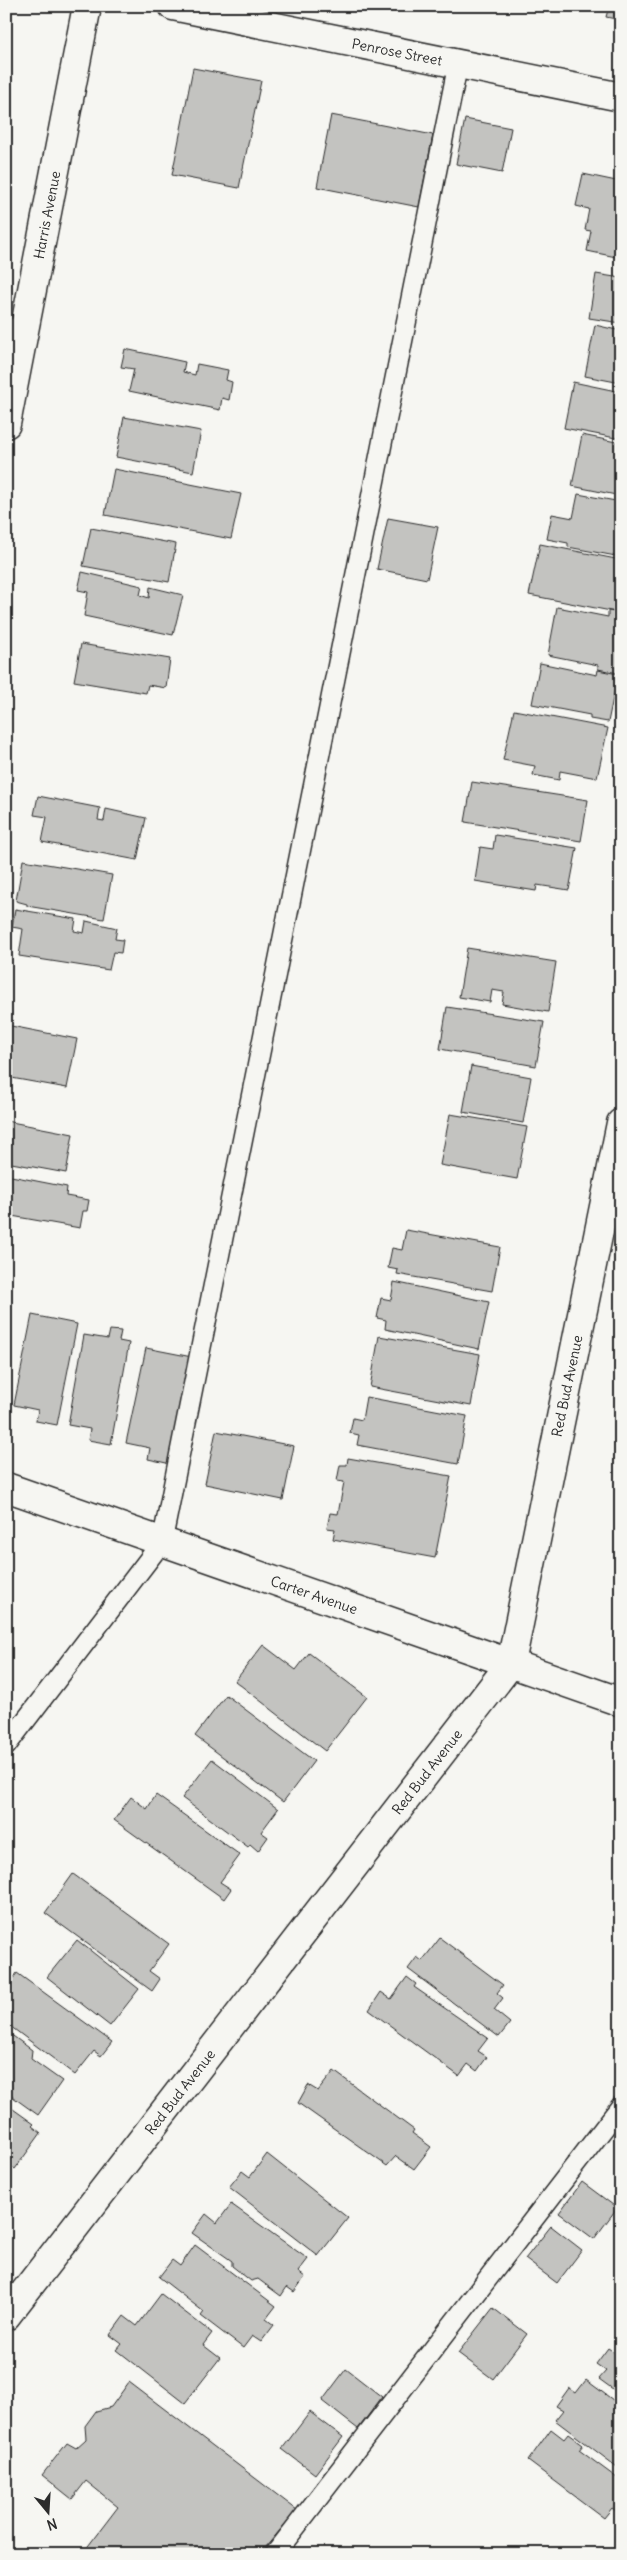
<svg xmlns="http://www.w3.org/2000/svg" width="627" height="2560" font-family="Delius,sans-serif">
  <rect width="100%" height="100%" fill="#f6f6f2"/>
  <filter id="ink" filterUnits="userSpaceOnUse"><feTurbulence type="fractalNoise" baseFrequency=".02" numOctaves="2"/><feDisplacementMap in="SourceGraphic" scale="10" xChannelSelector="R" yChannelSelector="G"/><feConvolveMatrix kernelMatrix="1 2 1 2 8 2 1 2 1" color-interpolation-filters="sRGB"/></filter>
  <g filter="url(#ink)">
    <path fill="#c3c3c0" stroke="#2b2b2b" d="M609 6H621V20L606 17Z
      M193 68 261 81 239 188 172 175Z
      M331 115 433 135 419 207 317 187Z
      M465 119 511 128 502 173 456 164Z
      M583 174 621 182V258L587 251 591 231 585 230 589 209 576 206Z
      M596 274 621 278V323L589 318Z
      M595 325 621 331V383L585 376Z
      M125 349 185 362 183 372 195 375 197 364 228 370 226 380 232 382 229 400 222 398 220 410 129 391 134 369 121 367Z
      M573 382 621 392V439L564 428Z
      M124 417 201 431 193 472 116 457Z
      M582 435 621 443V496L572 486Z
      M114 469 241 494 231 539 105 515Z
      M578 494 621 502V557L568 547V543L547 539 552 514 573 518Z
      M388 518 438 527 427 579 377 569Z
      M91 528 176 544 169 582 83 566Z
      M540 544 621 560V613L529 595Z
      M82 572 142 586 140 595 149 598 150 587 183 595 173 635 84 616 88 592 78 590Z
      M557 607 608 617V611L621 613V658L618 673 598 669V665L548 655Z
      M81 644 170 659 166 688 148 685 146 693 74 681Z
      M540 663 597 675 598 670 618 674 608 722 590 719V715L532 704Z
      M514 710 608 728 597 778 560 771 559 780 533 775 535 766 503 760Z
      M472 782 588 800 581 841 465 822Z
      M38 796 100 808 98 820 104 821 106 809 146 818 137 860 42 842 47 817 34 815Z
      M495 835 577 848 569 890 537 885 536 891 475 881 480 847 493 849Z
      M23 860 112 875 104 919 27 906V904L16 901Z
      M15 909 76 919 74 931 84 933 86 921 117 928 115 939 123 940 121 953 113 952 109 970 19 956 23 929 12 927Z
      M467 948 556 962 548 1012 502 1004 504 992 492 990 490 1002 459 997Z
      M447 1007 544 1022 536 1066 440 1049Z
      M6 1025 77 1039 67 1088 6 1077Z
      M471 1066 531 1077 523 1123 463 1112Z
      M450 1114 527 1127 517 1179 440 1165Z
      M6 1121 73 1134 66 1173 6 1162Z
      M6 1175 67 1187 66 1196 89 1200 87 1211H83L80 1228 6 1215Z
      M406 1230 500 1247 492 1291 397 1274 398 1270 388 1268 392 1248 402 1250Z
      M394 1282 489 1302 479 1349 385 1329 386 1320 377 1318 381 1298 391 1300Z
      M32 1315 77 1324 57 1425 36 1421 38 1410 14 1405Z
      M110 1330 121 1331 119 1341 129 1343 111 1444 88 1440 90 1429 68 1425 84 1335 108 1339Z
      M379 1336 480 1354 471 1406 370 1387Z
      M146 1348 192 1357 171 1464 148 1459 150 1448 126 1443Z
      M366 1397 467 1416 458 1464 357 1445 359 1435 350 1433 353 1418 362 1420Z
      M216 1431 294 1446 283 1500 205 1484Z
      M348 1458 451 1476 435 1558 333 1539 335 1529 327 1528 330 1513 338 1514 344 1482 337 1481 340 1465H347Z
      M263 1645 296 1670 309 1653 367 1697 325 1751 235 1681Z
      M226 1695 314 1761 283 1802 195 1736Z
      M212 1759 278 1809 261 1832 268 1837 258 1851 250 1844 248 1847 182 1798Z
      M156 1795 240 1855 220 1882 231 1889 224 1899 114 1820 131 1797 147 1809Z
      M73 1874 169 1944 149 1971 160 1979 152 1991 45 1913Z
      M440 1938 503 1985 497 1993 503 1998 494 2010 510 2023 499 2037 408 1969 417 1957 422 1961Z
      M77 1940 139 1989 110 2026 47 1977Z
      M17 1973 112 2042 101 2056 94 2051 75 2075 6 2023V1980L10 1983Z
      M407 1977 416 1984 414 1987 488 2038 478 2051 487 2057 477 2071 468 2064 459 2076 369 2010 381 1992 391 1999Z
      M6 2031 32 2050 31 2059 62 2081 38 2115 6 2092Z
      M334 2071 414 2130 412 2133 431 2147 414 2169 396 2156 387 2166 298 2103 308 2085 318 2091Z
      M6 2104 34 2124 32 2126 41 2133 15 2169 6 2163Z
      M267 2154 348 2218 318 2256 229 2187 242 2171 250 2177Z
      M582 2182 617 2208 594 2239 559 2213Z
      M231 2204 308 2259 298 2272 305 2277 294 2292 287 2287 281 2296 258 2279 251 2281 232 2266V2261L192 2233 206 2214 217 2223Z
      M551 2226 582 2250 557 2283 525 2259Z
      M195 2245 276 2306 266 2319 274 2325 261 2342 252 2336 243 2348 201 2316 204 2312 159 2277 172 2260 180 2266Z
      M161 2294 212 2333 203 2345 220 2358 185 2403 117 2350 122 2344 110 2335 124 2316 137 2326Z
      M493 2308 527 2334 493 2379 458 2353Z
      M608 2348 618 2355 621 2351V2395L599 2379 606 2371 596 2364Z
      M346 2369 382 2397 358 2429 322 2401Z
      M586 2380 621 2406V2470L555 2420 563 2410 556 2406 569 2388 576 2393Z
      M129 2382 297 2510 260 2554H82L118 2507 86 2481 72 2499 42 2475 67 2443 76 2448 86 2439 85 2426 96 2411 111 2407Z
      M310 2412 343 2437 315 2474 282 2449Z
      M551 2429 564 2439 568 2434 583 2445 579 2450 621 2481V2515L612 2508 604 2518 528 2461Z"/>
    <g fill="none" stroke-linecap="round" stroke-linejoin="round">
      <g stroke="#2b2b2b" stroke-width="22">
        <path id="service" d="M6 328 24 331
          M6 1746 162 1542 458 64
          M275 2554 621 2106"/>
      </g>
      <g stroke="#2b2b2b" stroke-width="31">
        <path id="minor" d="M173 6 621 97
          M6 424 87 6
          M6 1487 621 1702
          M6 2316 511 1663 621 1123"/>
      </g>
      <use href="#service" stroke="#f6f6f2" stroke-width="19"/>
      <use href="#minor" stroke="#f6f6f2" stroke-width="28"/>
    </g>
  </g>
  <g text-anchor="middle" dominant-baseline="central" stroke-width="4.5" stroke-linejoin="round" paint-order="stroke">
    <g font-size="14" fill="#2b2b2b" stroke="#f6f6f2">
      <text transform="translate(397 52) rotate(11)">Penrose Street</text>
      <text transform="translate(47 215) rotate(-79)">Harris Avenue</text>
      <text transform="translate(567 1386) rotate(-78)">Red Bud Avenue</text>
      <text transform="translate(314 1595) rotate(19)">Carter Avenue</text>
      <text transform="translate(427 1772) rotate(-52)">Red Bud Avenue</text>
      <text transform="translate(180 2092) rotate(-52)">Red Bud Avenue</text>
    </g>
  </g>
  <rect width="627" height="2560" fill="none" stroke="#f6f6f2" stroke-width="25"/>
  <rect x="12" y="12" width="602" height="2535" fill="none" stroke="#2b2b2b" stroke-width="2" filter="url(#ink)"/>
  <g transform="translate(48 2512) rotate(162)" stroke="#f6f6f2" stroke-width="4" paint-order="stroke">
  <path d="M0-4L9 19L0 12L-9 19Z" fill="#2b2b2b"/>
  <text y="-8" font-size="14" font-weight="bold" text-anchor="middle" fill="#2b2b2b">N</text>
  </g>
</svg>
